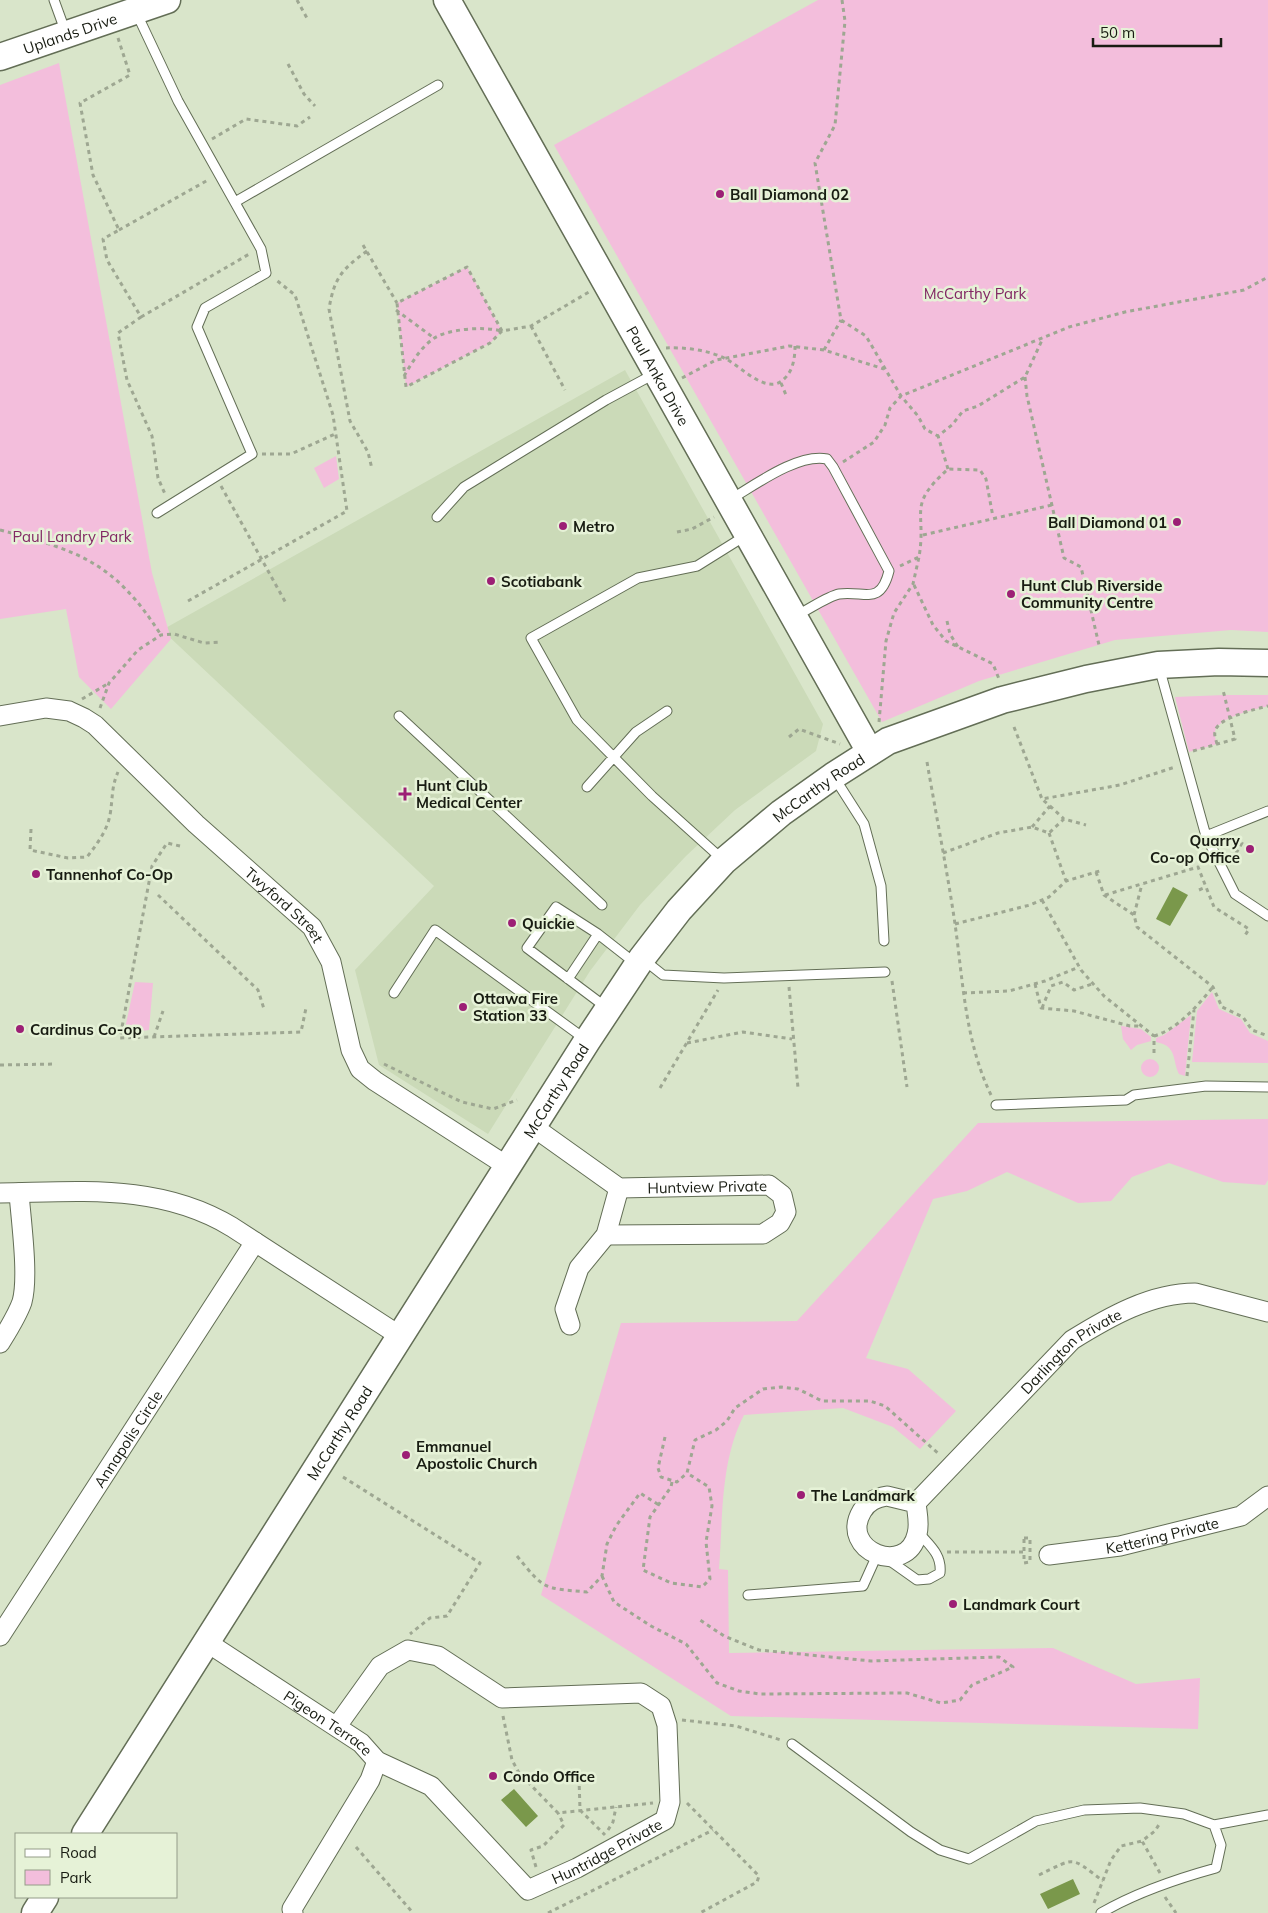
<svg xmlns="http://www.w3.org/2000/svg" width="1268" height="1913" font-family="Mulish,sans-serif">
  <rect width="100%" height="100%" fill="#d9e5ca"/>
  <path fill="#cbdab8" d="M625 370 823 724 816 751 735 810 686 856 640 905 590 971 488 1134 379 1065 355 970 434 886 162 630Z"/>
  <path fill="#f3bedc" d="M818 0H1268V632L1231 630 1115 640 979 681 882 722 554 145Z
    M59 63 152 573 171 639 111 709 79 677 66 609 0 619V85Z
    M467 267 502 331 490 343 406 387 397 303Z
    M336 456 339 479 324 488 314 468Z
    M1224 695H1268V706C1256 709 1216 718 1215 732 1214 735 1216 740 1217 744L1189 752 1175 697Z
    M135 982 153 983 149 1030 124 1033Z
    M1212 992 1219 1009 1241 1019 1250 1033 1268 1041V1063L1192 1062 1197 1011Z
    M1191 1015 1185 1076 1179 1074C1172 1061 1178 1046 1156 1042V1038L1164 1035Z
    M1121 1026 1141 1029 1151 1037V1041L1137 1045 1131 1050 1123 1039Z
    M1141 1068a9 9 0 1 1 18 0a9 9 0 1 1-18 0Z
    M1268 1119V1180L1265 1185 1223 1182 1169 1163 1132 1177 1111 1201 1078 1203 1007 1172 967 1191 933 1199 866 1358 908 1369 956 1411 920 1449 893 1427 843 1408 744 1415C720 1461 723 1518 719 1569L728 1570 729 1653 1053 1648 1136 1684 1200 1678 1198 1729 731 1716 541 1595 621 1323 797 1321 978 1123Z"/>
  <path fill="#7a984b" d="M1173 887 1188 895 1170 926 1156 919Z
    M514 1789 538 1816 526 1827 501 1800Z
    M1073 1879 1080 1894 1048 1909 1040 1894Z"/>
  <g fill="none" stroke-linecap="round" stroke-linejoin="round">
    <g stroke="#636e56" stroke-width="11">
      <path id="lane" d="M54 0 66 33
        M136 12 178 101 261 249 266 273 205 308 197 327 252 454 157 513
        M235 202 438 85
        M731 499C755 485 798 453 827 459L833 467 889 571C880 607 864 590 839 594 828 596 808 610 797 615
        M437 517 464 487 606 400 656 373
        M1159 667 1206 836 1235 894 1268 916
        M399 716 602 905
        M834 777 864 824 881 886 884 941
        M587 787 636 732 667 711
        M1206 836 1268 811
        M722 859 652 796 577 720 531 638 638 578 697 566 745 536
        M644 960 663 975 724 978 885 972
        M568 979 598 934
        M394 993 435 930 585 1039
        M607 1008 527 948 556 907 598 934 635 963
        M996 1105 1126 1100 1134 1095 1206 1086 1268 1087
        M886 1558 917 1580 929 1579 940 1573C942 1554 929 1545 918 1532
        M748 1595 863 1586 877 1555
        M792 1744 911 1832 940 1850 969 1859 1036 1821 1084 1810 1140 1808 1184 1814 1214 1825 1221 1845 1216 1868C1176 1879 1137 1892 1101 1913
        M1214 1825 1268 1815"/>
    </g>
    <g stroke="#636e56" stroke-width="21">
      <g id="street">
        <path id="s1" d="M0 716 46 708 69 711 84 718 95 725 196 824 312 927 331 962 351 1050 360 1069 375 1081 507 1166"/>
        <path id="s2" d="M532 1126 619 1188 769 1185 782 1195 786 1212 780 1223 763 1234 606 1235"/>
        <path d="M0 1193C81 1192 159 1183 232 1227L400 1336"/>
        <path d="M570 1325 565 1309 579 1268 606 1235 619 1188"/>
        <path d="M0 1343C8 1330 17 1316 22 1302 29 1277 21 1221 19 1193"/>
        <path d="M887 1496 916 1503C917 1513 920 1524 917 1534 907 1578 838 1551 862 1511 868 1501 876 1498 887 1496Z"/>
        <path id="s3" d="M916 1503 1072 1340C1109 1317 1151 1293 1195 1293L1268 1312"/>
        <path id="s4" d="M1049 1555 1120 1546 1241 1516 1268 1496"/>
        <path id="s5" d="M0 1636 255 1242"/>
        <path id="s6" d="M205 1641 361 1743 377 1761 431 1786 528 1890 577 1868 665 1820 670 1802 667 1725 661 1706 641 1693 502 1698 438 1656 408 1650 380 1666 337 1726"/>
        <path d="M293 1913 292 1909 370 1780 377 1761"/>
      </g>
    </g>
    <g stroke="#636e56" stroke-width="29">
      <g id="secondary">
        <path id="s7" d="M447 0 870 752"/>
        <path id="s8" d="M0 57 167 0"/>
        <path id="s9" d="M85 1834 587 1041 642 958 679 910 724 861 781 813 833 776 888 741 1002 700 1086 679 1158 665 1219 662 1268 663"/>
        <path d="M35 1913 45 1897"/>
      </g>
    </g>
    <path stroke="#9ea792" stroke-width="3" stroke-dasharray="4 4" stroke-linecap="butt" d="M297 0 308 20
      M842 0 845 21 835 125 815 163 841 320 866 336 901 396 918 416 925 429 938 436
      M118 38 130 75 80 103 93 175 119 230 103 239 107 260 141 317 118 333 127 380 152 436 158 478 165 494
      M288 64 304 94 315 106
      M212 139 246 119 297 126 310 117
      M119 230 208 180
      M363 245 397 303
      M367 251C342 269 334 278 329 309L350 421 368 452 372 469
      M396 310 434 338
      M141 317 251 253
      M531 326 565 390
      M502 331 467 267 397 303 406 387 490 343 502 331 531 326 589 292
      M666 348C684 347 709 350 726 359 742 367 768 397 785 378 793 370 795 358 795 346
      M824 350 841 320
      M404 376C412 363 420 348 433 339 446 329 485 326 501 331
      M1025 377 1027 396 1064 558 1081 567 1099 645
      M682 378 716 360 789 346 824 350 884 369
      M781 383 786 395
      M262 454H291L335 434
      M843 462 874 442 885 425 890 408 901 396 1069 327 1125 312 1244 290 1268 277
      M948 469 938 436 952 425 963 411 978 406 1025 377 1043 338
      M221 486 287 605
      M0 530C80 551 115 563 161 635
      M677 532 692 529 714 517
      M923 535 1052 505
      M900 566 919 557C927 510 906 507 948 469L980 470 986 479 993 517
      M914 585 933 625 946 641 993 664 999 679
      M188 601 347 511 333 415 295 295 275 279
      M947 621 950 634 958 647
      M82 699 109 683
      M100 708 109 683 138 650 161 635 174 634 204 643 221 642
      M879 722 886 641 894 613 913 584 919 557
      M1014 727 1042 799 1120 785 1175 767
      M789 737 799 729 840 744
      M1217 744C1216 740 1214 735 1215 732 1216 718 1256 709 1268 706
      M1193 751 1235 739 1223 690
      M927 762C936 814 946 865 954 917 963 977 964 1039 991 1095
      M1050 806 1064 819
      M1032 827 1050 806 1043 800
      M31 829 30 850 68 858 87 857C97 844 107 831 110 815 113 798 111 788 118 772
      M1049 833 1066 881
      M180 846 167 843 152 866 120 1038 301 1032 306 1008
      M943 853 998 833 1032 827 1049 833 1064 819 1086 825
      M1232 860 1242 843 1236 836
      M1096 872 1104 895 1134 915 1137 927 1213 987 1222 1007 1243 1017 1252 1030 1268 1036
      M1199 890 1206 887
      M158 895 258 990 264 1009
      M1105 895 1198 867 1214 907 1249 929 1244 937
      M1042 900 1081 970 1104 996 1154 1036V1053
      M1134 915 1142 884
      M955 924 1030 905 1049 897 1066 881 1103 870
      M892 981 907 1087
      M1035 984 1041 1008 1074 1011 1130 1026H1141
      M789 987 798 1088
      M963 993 1009 991 1045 981 1079 967
      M1042 1008 1051 986 1063 982 1074 990 1092 984
      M1154 1036C1178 1029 1197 1006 1213 987
      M154 1037 163 1011
      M687 1043 743 1032 792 1039
      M384 1064 462 1102 493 1109 517 1100
      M0 1065 56 1064
      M1187 1076 1194 1010
      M660 1088 718 990
      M665 1437 658 1468 661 1477 677 1482 687 1473 695 1440 716 1430 727 1421 735 1408 763 1389 781 1387 798 1389 822 1401H870L885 1406 940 1455
      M343 1477 480 1563 447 1616 430 1618 410 1634
      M672 1482 671 1487 650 1517 643 1570 671 1583 702 1587 710 1579 706 1542 712 1506 709 1487 687 1473
      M1024 1538H1030V1562L1024 1563Z
      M947 1552H1024
      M517 1556C545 1590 542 1588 587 1592L602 1576 607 1544 616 1526 640 1493 659 1505
      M602 1576 614 1602 651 1626 686 1644 717 1683 739 1691 760 1694 907 1693 941 1703 960 1700 972 1685 1013 1667 999 1657 871 1661 759 1650 724 1636 700 1620
      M503 1716 512 1760 519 1773 558 1813 653 1803
      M682 1720 736 1726 781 1740
      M579 1778 580 1810 605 1835
      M687 1803 759 1876 757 1882 700 1913
      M608 1830 613 1822 616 1807
      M356 1847 413 1913
      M536 1867 531 1850 543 1846 564 1825 558 1813
      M1160 1873 1142 1841 1155 1831 1160 1823
      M1039 1875C1076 1857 1070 1856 1103 1881
      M1165 1897 1176 1913
      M1094 1903 1111 1860 1121 1846 1142 1841
      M548 1913 713 1830"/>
    <use href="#lane" stroke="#fff" stroke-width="9"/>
    <use href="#street" stroke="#fff" stroke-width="19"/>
    <use href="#secondary" stroke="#fff" stroke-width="26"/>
  </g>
  <g fill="#9c1f75" stroke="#e6f2d7" stroke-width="2">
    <circle cx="720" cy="194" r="5"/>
    <circle cx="1177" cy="522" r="5"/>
    <circle cx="563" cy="526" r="5"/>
    <circle cx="491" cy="581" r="5"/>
    <circle cx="1011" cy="594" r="5"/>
    <path d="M402.5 786.5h5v5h5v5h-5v5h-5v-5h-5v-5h5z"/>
    <circle cx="1250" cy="849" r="5"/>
    <circle cx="36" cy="874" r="5"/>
    <circle cx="512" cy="923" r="5"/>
    <circle cx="463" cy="1007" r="5"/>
    <circle cx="20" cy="1029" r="5"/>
    <circle cx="406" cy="1455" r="5"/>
    <circle cx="801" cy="1495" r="5"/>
    <circle cx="953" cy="1604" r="5"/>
    <circle cx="493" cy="1776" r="5"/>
  </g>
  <g text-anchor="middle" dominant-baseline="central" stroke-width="5" stroke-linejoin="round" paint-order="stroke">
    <g font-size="15" fill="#181c12" stroke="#e6f2d7">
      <text stroke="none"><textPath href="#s8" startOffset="74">Uplands Drive</textPath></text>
      <text stroke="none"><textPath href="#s7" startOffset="431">Paul Anka Drive</textPath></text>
      <text stroke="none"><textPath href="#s9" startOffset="1285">McCarthy Road</textPath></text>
      <text stroke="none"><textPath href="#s1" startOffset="361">Twyford Street</textPath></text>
      <text stroke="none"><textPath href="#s9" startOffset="880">McCarthy Road</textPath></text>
      <text stroke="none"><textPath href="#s2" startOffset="195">Huntview Private</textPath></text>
      <text stroke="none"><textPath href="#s3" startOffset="218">Darlington Private</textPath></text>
      <text stroke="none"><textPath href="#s9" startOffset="475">McCarthy Road</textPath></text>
      <text stroke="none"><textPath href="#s5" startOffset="235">Annapolis Circle</textPath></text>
      <text stroke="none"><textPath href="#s4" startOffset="115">Kettering Private</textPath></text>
      <text stroke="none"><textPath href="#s6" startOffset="148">Pigeon Terrace</textPath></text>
      <text stroke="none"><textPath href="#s6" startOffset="500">Huntridge Private</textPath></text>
    </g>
    <g font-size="15" font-weight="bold" fill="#181c12" stroke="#e6f2d7" text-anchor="start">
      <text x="730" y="194">Ball Diamond 02</text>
      <text x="1167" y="522" text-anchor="end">Ball Diamond 01</text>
      <text x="573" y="526">Metro</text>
      <text x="501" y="581">Scotiabank</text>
      <text x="1021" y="585">Hunt Club Riverside<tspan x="1021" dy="17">Community Centre</tspan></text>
      <text x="416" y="785">Hunt Club<tspan x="416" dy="17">Medical Center</tspan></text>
      <text x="1240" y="840" text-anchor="end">Quarry<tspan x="1240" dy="17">Co-op Office</tspan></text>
      <text x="46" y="874">Tannenhof Co-Op</text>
      <text x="522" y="923">Quickie</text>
      <text x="473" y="998">Ottawa Fire<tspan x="473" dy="17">Station 33</tspan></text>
      <text x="30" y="1029">Cardinus Co-op</text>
      <text x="416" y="1446">Emmanuel<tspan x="416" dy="17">Apostolic Church</tspan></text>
      <text x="811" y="1495">The Landmark</text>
      <text x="963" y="1604">Landmark Court</text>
      <text x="503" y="1776">Condo Office</text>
    </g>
    <g font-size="15" fill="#822864" stroke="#e6f2d7">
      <text x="975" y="293">McCarthy Park</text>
      <text x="72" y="536">Paul Landry Park</text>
    </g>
  </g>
  <rect x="15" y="1833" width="162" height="65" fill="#e6f2d7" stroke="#949c88"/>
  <rect x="25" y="1849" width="25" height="8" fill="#ffffff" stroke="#949c88"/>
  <text x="60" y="1858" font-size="15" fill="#181c12">Road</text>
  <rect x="25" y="1870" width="25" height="15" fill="#f3bedc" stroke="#949c88"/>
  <text x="60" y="1883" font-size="15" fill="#181c12">Park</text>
  <path d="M1093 38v8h128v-8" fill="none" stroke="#181c12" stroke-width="2.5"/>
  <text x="1100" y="38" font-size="15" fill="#181c12" stroke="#e6f2d7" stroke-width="4" paint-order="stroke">50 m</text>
</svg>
